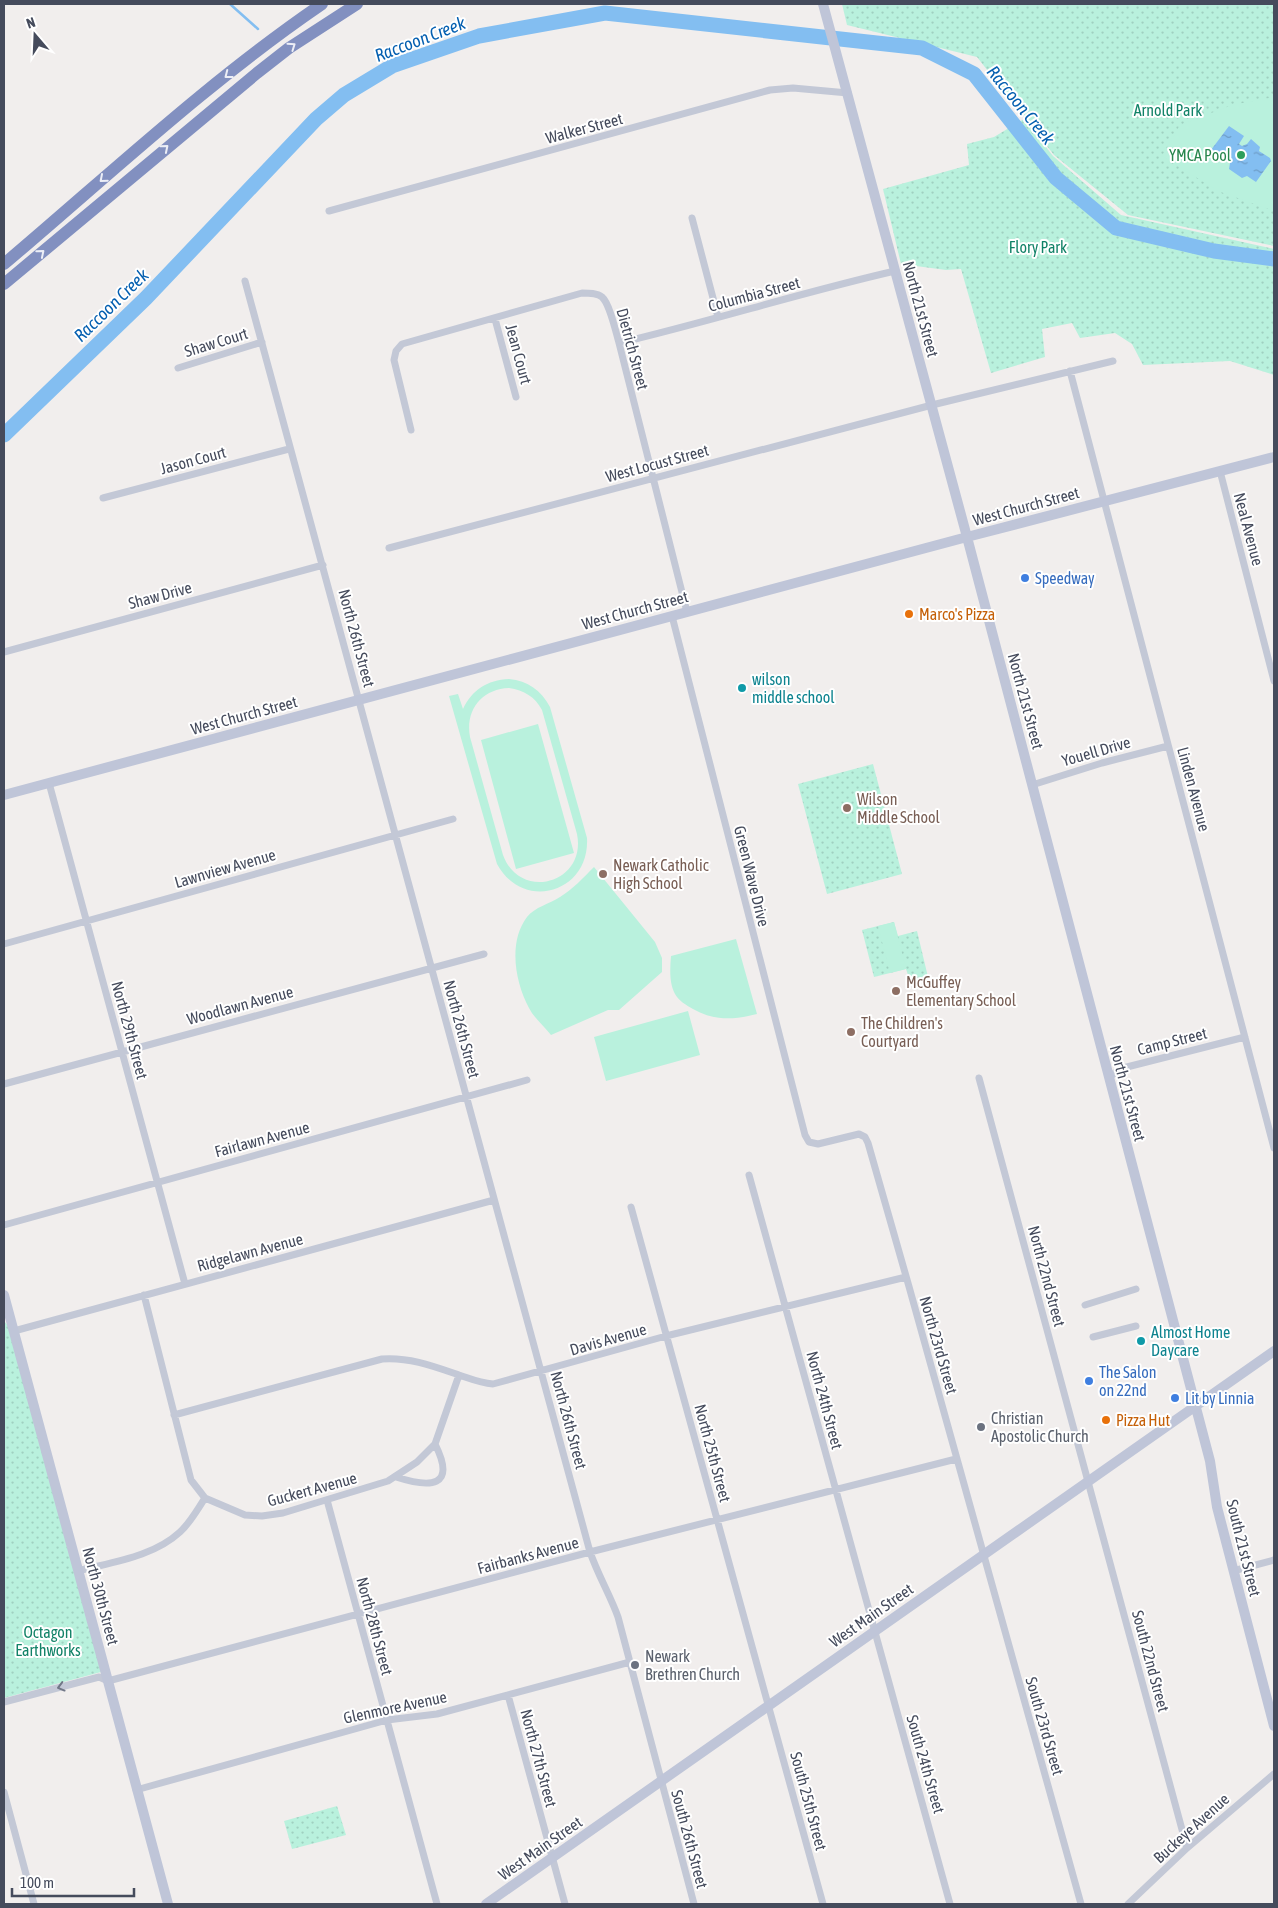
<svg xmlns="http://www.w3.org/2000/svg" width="1278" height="1908" font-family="'Asap Condensed',sans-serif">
  <defs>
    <pattern id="green-dots" width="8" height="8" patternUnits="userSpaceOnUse" patternTransform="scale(1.25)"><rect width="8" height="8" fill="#b9f1dd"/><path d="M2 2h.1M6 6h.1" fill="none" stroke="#a0d0c0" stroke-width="1.8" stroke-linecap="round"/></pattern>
    <pattern id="water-ripples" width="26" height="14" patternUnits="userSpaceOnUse" patternTransform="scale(1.25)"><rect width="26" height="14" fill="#83bef1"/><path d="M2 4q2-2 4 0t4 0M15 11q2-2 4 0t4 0" fill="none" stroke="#6d9cc6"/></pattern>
  </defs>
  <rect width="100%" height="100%" fill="#f1eeed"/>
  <path fill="url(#green-dots)" d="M842 4H1274V246L1128 215 1054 155 977 57 847 25Z
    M1024 119 1053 156 1121 215 1274 249V375L1230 361 1143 365 1132 344 1115 333 1080 338 1072 323 1042 329 1045 357 991 373 961 269 946 270 901 264 883 189 969 165 967 144 994 137Z
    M873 764 902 874 827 894 798 784Z
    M894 922 898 936 917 931 928 977 910 981 906 969 874 977 862 930Z
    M4 1321 13 1331 101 1672 4 1698Z
    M337 1806 346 1835 292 1849 284 1821Z"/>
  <path fill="#b9f1dd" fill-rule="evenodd" d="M1274 97V211L1218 191 1162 156 1180 125 1232 105Z
    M509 679C528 681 541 690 550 707L587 838C590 893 523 912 497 864L449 696 458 694 463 709C472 690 487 680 509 679ZM509 688C524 690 535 697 542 710L577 834C587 883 520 902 503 855L470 737C465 710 482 689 509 688Z
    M538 724 574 853 516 869 481 740Z
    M594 867 655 942 662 958V972L619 1010H608L551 1035C544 1026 534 1018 529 1008 515 982 508 942 527 917 535 907 549 904 560 897 572 890 584 877 594 867Z
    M894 922 906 969 890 973 878 926Z
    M736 939 757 1014C734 1020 714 1021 693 1009 686 1005 679 1001 675 994 669 983 670 968 671 956Z
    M688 1011 700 1055 606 1081 594 1037Z"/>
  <path fill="url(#water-ripples)" d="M1229 126 1244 136 1239 144 1242 146 1247 144 1251 139 1260 147 1259 151 1270 158 1271 161 1256 182 1247 176 1242 178 1229 169 1230 163 1211 150Z"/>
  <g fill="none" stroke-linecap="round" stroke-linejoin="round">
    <path stroke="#83bef1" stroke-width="2.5" d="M230 4 258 29"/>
    <path stroke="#83bef1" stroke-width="15" d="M4 435 146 298 316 119 344 95 392 66 479 36 605 13 922 48 974 74 1056 178 1116 228 1214 251 1274 259"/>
    <path stroke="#c3c8d6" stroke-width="7" d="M329 211 770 90 793 88 848 93
      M692 218 718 317
      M245 281 590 1552C598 1575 610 1595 618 1617L694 1904
      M495 319 516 397
      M619 343C712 321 803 292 895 271
      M178 368 262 342
      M1070 371 1274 1148
      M411 430 394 360 396 351 402 344 582 293C589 293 597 293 602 297 610 304 616 333 619 343L687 612
      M1220 471 1274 681
      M103 498 289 449
      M389 548 932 405 1113 361
      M672 616 805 1135 809 1142 818 1144 859 1134 865 1137 868 1143C941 1396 1010 1650 1081 1904
      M4 652 323 565
      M49 783 185 1284
      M1032 785 1102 763 1168 746
      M4 944 453 819
      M979 1078 1187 1848
      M1109 1078 1119 1069 1245 1037
      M4 1084 484 954
      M749 1175 950 1904
      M631 1207 823 1904
      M4 1225 527 1080
      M144 1295 191 1480 205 1498 245 1515 262 1516 283 1513 388 1481 417 1462 435 1444 459 1375
      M1085 1305 1136 1289
      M14 1331 494 1200
      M1093 1337 1136 1326
      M174 1415 382 1359C409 1357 433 1366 459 1375 471 1379 480 1383 493 1384L666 1336 906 1277
      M396 1477C430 1488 457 1488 435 1444
      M327 1500 437 1904
      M78 1571C112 1562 153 1557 180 1532 190 1523 197 1510 205 1498
      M1233 1571 1274 1560
      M508 1695 565 1904
      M4 1702 99 1677 108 1681 590 1552 956 1459
      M136 1790 387 1720 437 1714 630 1662
      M4 1792 34 1904
      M1128 1904 1187 1848 1274 1774"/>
    <path stroke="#bfc5d8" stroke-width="10" d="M823 4 967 537 1210 1461 1217 1507 1274 1726
      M4 795 967 537 1274 457
      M4 1295 168 1904
      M486 1904 1274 1351"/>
    <path stroke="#8290c0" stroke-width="12" d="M4 264C108 176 209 81 322 4
      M4 284 257 73 289 48 357 4"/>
  </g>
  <defs><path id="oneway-chevron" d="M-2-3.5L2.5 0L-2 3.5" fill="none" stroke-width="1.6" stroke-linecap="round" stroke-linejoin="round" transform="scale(1.25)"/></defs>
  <g stroke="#eceef6">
    <use href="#oneway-chevron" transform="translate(292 46) rotate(-35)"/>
    <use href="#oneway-chevron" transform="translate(228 75) rotate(142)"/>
    <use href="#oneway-chevron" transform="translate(165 148) rotate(-40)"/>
    <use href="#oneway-chevron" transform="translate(103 179) rotate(139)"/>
    <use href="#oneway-chevron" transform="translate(41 253) rotate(-40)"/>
  </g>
  <use stroke="#717787" href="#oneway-chevron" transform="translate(61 1687) rotate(165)"/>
  <circle fill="#2e9e5b" stroke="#fff" stroke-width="2" cx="1241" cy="155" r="5"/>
  <g fill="#3f7fe0" stroke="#fff" stroke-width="2">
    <circle cx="1025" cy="578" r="5"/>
    <circle cx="1089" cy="1381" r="5"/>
    <circle cx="1175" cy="1398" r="5"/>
  </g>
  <g fill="#e8710a" stroke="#fff" stroke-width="2">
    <circle cx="909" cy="614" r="5"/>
    <circle cx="1106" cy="1420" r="5"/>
  </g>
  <g fill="#0f9aa8" stroke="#fff" stroke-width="2">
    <circle cx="742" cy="688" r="5"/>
    <circle cx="1141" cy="1341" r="5"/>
  </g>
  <g fill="#8d6e63" stroke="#fff" stroke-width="2">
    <circle cx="847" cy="808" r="5"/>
    <circle cx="603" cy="874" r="5"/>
    <circle cx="896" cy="991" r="5"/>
    <circle cx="851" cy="1032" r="5"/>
  </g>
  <g fill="#6b7280" stroke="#fff" stroke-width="2">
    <circle cx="981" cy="1427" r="5"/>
    <circle cx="635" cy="1665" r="5"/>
  </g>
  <g text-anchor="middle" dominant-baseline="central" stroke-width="4" stroke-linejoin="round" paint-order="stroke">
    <g font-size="16" fill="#118267" stroke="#fff">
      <text x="1168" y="110">Arnold Park</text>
      <text x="1038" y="247">Flory Park</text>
      <text x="48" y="1632">Octagon<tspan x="48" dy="18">Earthworks</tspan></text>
    </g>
    <g font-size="16" fill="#454b5c" stroke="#fff">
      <text transform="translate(584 128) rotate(-15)">Walker Street</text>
      <text transform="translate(754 294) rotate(-15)">Columbia Street</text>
      <text transform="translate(921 309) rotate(75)">North 21st Street</text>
      <text transform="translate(216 342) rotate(-17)">Shaw Court</text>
      <text transform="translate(633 349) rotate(75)">Dietrich Street</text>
      <text transform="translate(519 354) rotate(75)">Jean Court</text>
      <text transform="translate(193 460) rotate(-15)">Jason Court</text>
      <text transform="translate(657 463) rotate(-15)">West Locust Street</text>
      <text transform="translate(1026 506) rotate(-15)">West Church Street</text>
      <text transform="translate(1249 529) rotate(75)">Neal Avenue</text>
      <text transform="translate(160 595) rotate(-15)">Shaw Drive</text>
      <text transform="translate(635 610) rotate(-15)">West Church Street</text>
      <text transform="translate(357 638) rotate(75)">North 26th Street</text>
      <text transform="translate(1026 701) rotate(75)">North 21st Street</text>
      <text transform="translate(244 715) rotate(-15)">West Church Street</text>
      <text transform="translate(1096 751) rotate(-16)">Youell Drive</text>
      <text transform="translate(1194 789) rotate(75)">Linden Avenue</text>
      <text transform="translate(225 868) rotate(-16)">Lawnview Avenue</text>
      <text transform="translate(752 876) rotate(76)">Green Wave Drive</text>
      <text transform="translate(240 1005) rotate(-15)">Woodlawn Avenue</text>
      <text transform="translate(462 1029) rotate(75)">North 26th Street</text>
      <text transform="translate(130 1030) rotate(75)">North 29th Street</text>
      <text transform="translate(1172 1041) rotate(-14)">Camp Street</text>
      <text transform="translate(1128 1093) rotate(75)">North 21st Street</text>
      <text transform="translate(262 1139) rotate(-15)">Fairlawn Avenue</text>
      <text transform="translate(250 1252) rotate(-15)">Ridgelawn Avenue</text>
      <text transform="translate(1047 1276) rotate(75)">North 22nd Street</text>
      <text transform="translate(608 1339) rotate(-16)">Davis Avenue</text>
      <text transform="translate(939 1345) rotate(74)">North 23rd Street</text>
      <text transform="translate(825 1400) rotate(75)">North 24th Street</text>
      <text transform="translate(569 1420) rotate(75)">North 26th Street</text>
      <text transform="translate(713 1453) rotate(75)">North 25th Street</text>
      <text transform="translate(312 1489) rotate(-15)">Guckert Avenue</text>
      <text transform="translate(1244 1548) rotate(76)">South 21st Street</text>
      <text transform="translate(528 1555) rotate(-15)">Fairbanks Avenue</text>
      <text transform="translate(101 1596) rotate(75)">North 30th Street</text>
      <text transform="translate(871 1615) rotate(-35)">West Main Street</text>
      <text transform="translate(375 1626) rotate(75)">North 28th Street</text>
      <text transform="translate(1151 1661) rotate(75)">South 22nd Street</text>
      <text transform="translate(395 1707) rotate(-12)">Glenmore Avenue</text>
      <text transform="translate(1045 1726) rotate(74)">South 23rd Street</text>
      <text transform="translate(539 1758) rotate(75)">North 27th Street</text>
      <text transform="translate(926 1764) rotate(74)">South 24th Street</text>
      <text transform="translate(809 1801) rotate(75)">South 25th Street</text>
      <text transform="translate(1191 1828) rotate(-42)">Buckeye Avenue</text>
      <text transform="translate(690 1839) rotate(75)">South 26th Street</text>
      <text transform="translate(540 1848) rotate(-35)">West Main Street</text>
    </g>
    <g font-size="16" fill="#27864d" stroke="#fff" text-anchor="end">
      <text x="1231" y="155">YMCA Pool</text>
    </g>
    <g font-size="16" fill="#366cbe" stroke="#fff" text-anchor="start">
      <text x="1035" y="578">Speedway</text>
      <text x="1099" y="1372">The Salon<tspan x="1099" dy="18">on 22nd</tspan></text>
      <text x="1185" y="1398">Lit by Linnia</text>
    </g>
    <g font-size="16" fill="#c56008" stroke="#fff" text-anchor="start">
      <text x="919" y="614">Marco's Pizza</text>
      <text x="1116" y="1420">Pizza Hut</text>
    </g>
    <g font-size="16" fill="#0d838f" stroke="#fff" text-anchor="start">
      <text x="752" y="679">wilson<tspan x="752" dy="18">middle school</tspan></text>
      <text x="1151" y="1332">Almost Home<tspan x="1151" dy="18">Daycare</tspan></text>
    </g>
    <g font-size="16" fill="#785e54" stroke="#fff" text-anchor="start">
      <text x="857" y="799">Wilson<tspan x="857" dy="18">Middle School</tspan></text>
      <text x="613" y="865">Newark Catholic<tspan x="613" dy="18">High School</tspan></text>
      <text x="906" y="982">McGuffey<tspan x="906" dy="18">Elementary School</tspan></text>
      <text x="861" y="1023">The Children's<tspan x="861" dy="18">Courtyard</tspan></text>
    </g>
    <g font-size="16" fill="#5b616d" stroke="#fff" text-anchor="start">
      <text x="991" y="1418">Christian<tspan x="991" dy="18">Apostolic Church</tspan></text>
      <text x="645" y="1656">Newark<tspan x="645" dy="18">Brethren Church</tspan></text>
    </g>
    <g font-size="18" font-style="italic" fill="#045fb0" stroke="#fff">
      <text transform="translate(420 39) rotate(-21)">Raccoon Creek</text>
      <text transform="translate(1021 105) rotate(51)">Raccoon Creek</text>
      <text transform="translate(111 305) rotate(-44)">Raccoon Creek</text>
    </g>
  </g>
  <rect width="1278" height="1908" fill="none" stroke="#454b5c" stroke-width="10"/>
  <g transform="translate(35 35) rotate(341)" stroke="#ffffff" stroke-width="4" paint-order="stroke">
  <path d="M0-4L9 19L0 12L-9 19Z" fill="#454b5c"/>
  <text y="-8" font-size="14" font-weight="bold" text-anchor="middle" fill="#454b5c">N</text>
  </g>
  <path d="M12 1888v8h122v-8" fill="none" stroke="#454b5c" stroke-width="2.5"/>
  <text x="20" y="1888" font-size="15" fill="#454b5c" stroke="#ffffff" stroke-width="4" paint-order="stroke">100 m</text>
</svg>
